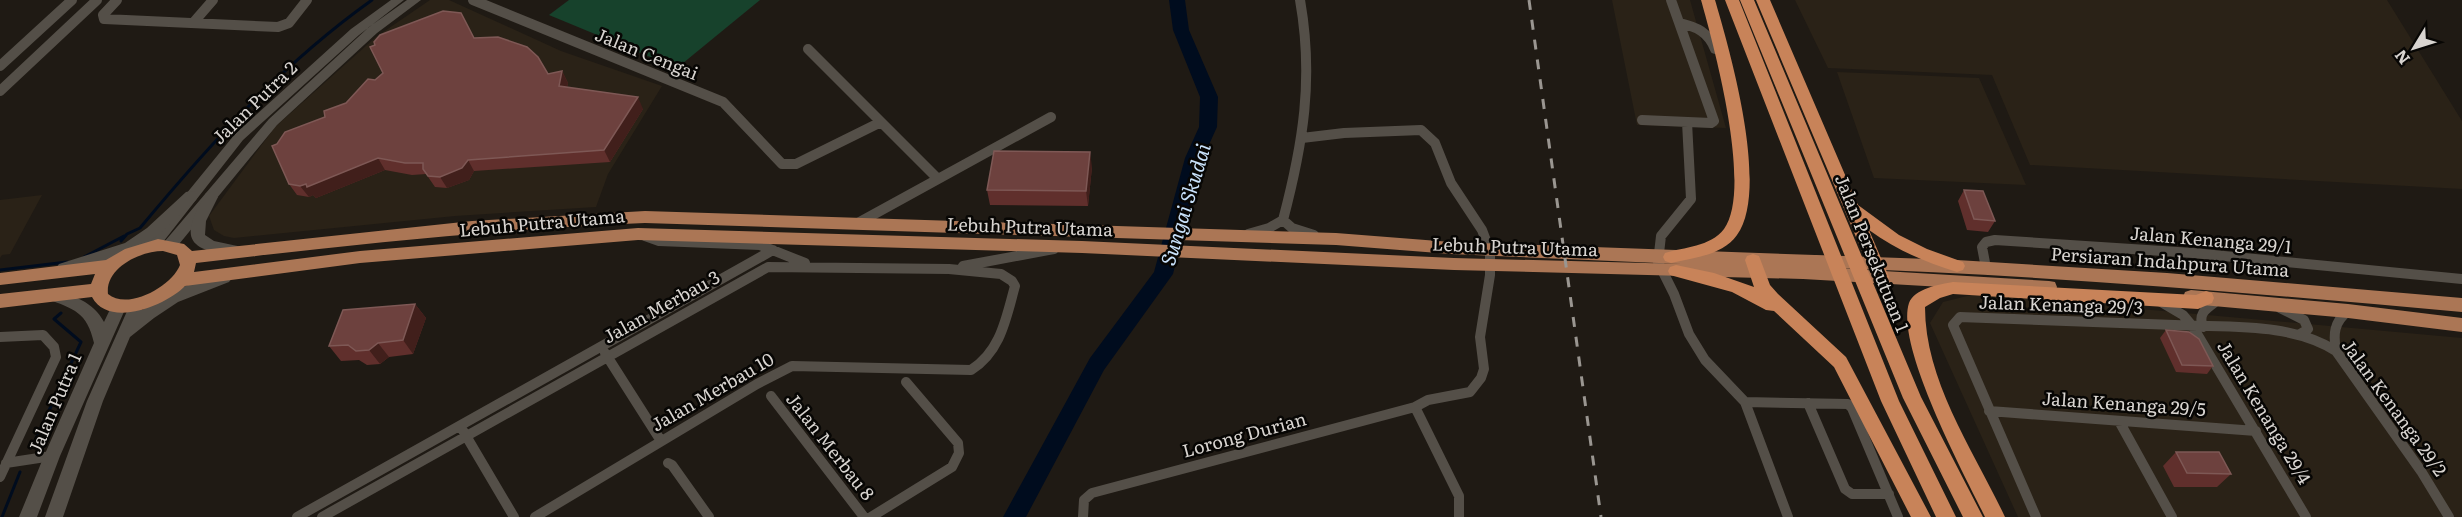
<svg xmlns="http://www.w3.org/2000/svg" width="2462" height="517" font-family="Literata,serif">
  <rect width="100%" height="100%" fill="#1f1a14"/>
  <path fill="#2a2217" d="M430 0H449L561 51 662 86 608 174 596 207 455 216 234 238 224 236 214 230 209 216 275 127 376 37Z
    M1612 0H1690L1726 128 1637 125Z
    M1795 0H2387L2462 121V189L2030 165 1992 75 1828 68Z
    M1837 72 1979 78 2026 185 1874 178Z
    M42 195 10 254 2 255 0 258V200Z
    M1975 294 2462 338V517H2018L1930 323 1943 302Z"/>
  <path fill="#17422c" d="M569 0H760L677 68 549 15Z"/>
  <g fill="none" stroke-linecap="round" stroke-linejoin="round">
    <path stroke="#000c1e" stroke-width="3" d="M121 241 127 234 140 228C210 144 282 64 372 0
      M84 257 124 236
      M0 270 67 262
      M32 447 81 342 54 319 61 313
      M2 517 20 472"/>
    <path fill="#000c1e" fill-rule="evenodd" d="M1169 0H1185L1189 30 1218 97 1217 127 1203 158 1173 274 1104 370 1026 517H1003L1090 358 1154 272 1185 158 1199 127 1200 97 1173 30Z"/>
    <path stroke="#544f48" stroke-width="10" d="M117 0 103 15 104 19 278 27 289 23 307 0
      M473 0 723 102 782 164H796L881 122 938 179
      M193 23 213 0
      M1680 23C1697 27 1708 32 1715 49
      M808 49 881 122
      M0 66 72 0
      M0 91 97 0
      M1642 120 1711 123 1714 121 1671 0
      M1687 122 1691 199 1661 236 1658 262 1674 294 1689 334 1705 360 1745 402
      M1302 138 1344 133 1421 130 1435 143 1451 183 1482 230 1490 251V275L1480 337 1484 369 1481 378 1470 392 1428 400 1415 407 1459 496V517
      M1283 220C1303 144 1314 79 1300 0
      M1283 220 1292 228 1314 235
      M858 223 1051 117
      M1248 234 1269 228 1283 220
      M645 236 659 241 760 245 805 263
      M963 266 1054 249
      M1986 268 1982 247 1986 242 1995 240 2193 253 2462 279
      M2161 302 2183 315 2193 327 2306 517
      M2280 308 2304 320 2308 329 2299 335
      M2203 327C2197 312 2208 308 2219 299
      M0 337 43 335 54 347 56 357 0 477
      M2336 351C2333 334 2334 322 2348 311
      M605 353 661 441
      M771 396 864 517
      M1808 403 1845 489 1852 494H1889
      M1989 411 2256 431
      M2119 421 2172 517
      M462 429 514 517
      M6 463 52 456
      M668 463 672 465 709 517
      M297 517 773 250
      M322 517 768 267 949 269 1001 274 1012 281 1015 286C1006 318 1001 351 971 370L792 366 757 384 535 517
      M871 517 952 467 959 453 958 443 906 382
      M1083 517 1084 500 1092 493 1415 407
      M1788 517 1745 402 1848 404 1852 408 1898 517
      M2036 517 1953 325 1960 317C2032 319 2104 322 2175 325 2227 328 2291 322 2336 351L2421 471 2449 517"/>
    <path fill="#544f48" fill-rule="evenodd" d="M391 0H404L359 35 243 140 156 251H146L144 247 146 243 235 134 351 29Z
      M407 0H421L377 33 277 125 175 249H165L163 245 165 241 269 119 369 27Z"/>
    <path fill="#544f48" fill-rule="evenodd" d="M191 191 196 192 198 196 196 200 158 235 135 251 107 262 64 274 59 272 56 268 59 264 125 243 147 228 186 192Z
      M211 192 218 197 206 221 205 235 214 241 242 247 244 251 242 255 237 257C185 249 180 239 206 193Z
      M224 272 229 274 232 278 229 282 178 302 154 318 130 337 103 401 63 517H45L87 401 132 300H142L145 304 142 310 180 288Z
      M52 289C73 296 93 301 104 322L114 301H124L127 305 60 456 37 517H19L44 456 94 343C87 312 74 309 47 299L44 295 47 291Z"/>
    <path fill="#ab7655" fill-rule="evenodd" d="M645 211 1336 233 1451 242 1957 260 2167 273 2462 298V312C2252 293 2043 275 1833 268L2049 281 2055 282 2057 287 2055 292 2049 293 1803 279 1454 270 1082 253 638 240 360 263 185 286C167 305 109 329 92 297L0 308V294L91 284 95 274 0 285V273L106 260 125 249 158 239 184 244 192 251 472 221ZM645 223 1336 245 1451 254 1682 264 1454 258 1082 241 638 228 360 251 194 272 196 263C346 245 495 229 645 223ZM163 251 177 255 180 265C172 286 128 311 108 294 105 268 140 251 163 251Z
      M2191 290 2348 304 2462 318V332L2348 318 2191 304 2185 302 2183 297 2185 292Z"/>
    <path fill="#c88359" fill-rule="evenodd" d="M1701 0H1715C1730 51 1770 189 1737 235 1723 255 1694 258 1671 263L1665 261 1663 257 1665 253C1684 247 1710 247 1724 229 1753 189 1714 46 1701 0Z
      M1725 0H1739L1899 401 1956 517H1936L1881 401Z
      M1740 0H1754L1921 397 1983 517H1963L1903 398Z
      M1756 0H1770L1858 205 1899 235 1927 249 1963 262 1965 266 1963 270 1957 272C1925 262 1896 250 1869 230L1889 277 1887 282 1881 283 1875 282Z
      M1753 254 1759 256 1770 285 1778 294 1846 357 1931 517H1911L1834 367 1774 311 1766 310 1732 292 1670 275 1668 271 1670 267 1676 265 1714 273 1754 287 1745 260 1747 256Z
      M1953 282 2196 295 2206 291 2212 293 2214 298 2212 303 2198 309 1953 294 1940 298 1925 307C1925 382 1974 451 2005 517H1985C1965 476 1895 346 1909 303 1914 289 1940 284 1953 282Z"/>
    <path stroke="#9a9691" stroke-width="3" stroke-dasharray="10 10" stroke-linecap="butt" d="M1529 0 1601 517"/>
  </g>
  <path fill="#602f2c" d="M474 38 548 74 562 71 568 83 567 87 643 109 610 162 474 171 469 180 447 188 435 187 426 174 412 175 385 170 316 198 313 195 309 197 297 195 289 184 277 144 325 117 346 103 375 80Z
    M1092 167 1088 206 990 205 987 190Z
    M1964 190 1995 221 1988 232 1967 230 1958 201Z
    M415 304 426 318 413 354 389 357 380 364 367 365 359 360 341 361 329 346Z
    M2166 330 2213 366 2207 374 2176 372 2160 338Z
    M2176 452 2231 474 2217 487H2174L2163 466Z"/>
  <path fill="#411f1b" d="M562 71 568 83 565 97 559 86Z
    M638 97 643 109 610 162 604 150Z
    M1090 152 1092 167 1088 206 1086 191Z
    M378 158 385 170 316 198 313 195 309 197 300 186Z
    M468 160 474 171 469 180 447 188 440 177Z
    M415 304 426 318 413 354 403 340Z
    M378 343 389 357 380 364 369 350Z"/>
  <path fill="#6d413e" stroke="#7e5855" stroke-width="1.5" d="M443 11 461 13 474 38 498 37 527 47 538 57 548 74 562 71 559 86 638 97 604 150 468 160 462 168 440 177 428 176 423 169V163H405L378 158 307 187 306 184 300 186 289 184 272 146 277 144 285 132 325 117 324 111 346 103 368 79 375 80 383 73 370 47 375 45 374 42 380 35Z
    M994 151 1090 152 1086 191 987 190Z
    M1964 190 1983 191 1995 221 1974 219Z
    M415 304 403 340 378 343 369 350 356 351 348 345 329 346 343 310Z
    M2166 330 2189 332 2199 339 2213 366 2182 365Z
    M2176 452H2219L2231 474 2187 473Z"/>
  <g text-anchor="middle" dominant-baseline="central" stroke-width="5" stroke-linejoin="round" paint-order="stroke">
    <g font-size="18" fill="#d8d4d0" stroke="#070604">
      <text transform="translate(647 53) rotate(22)">Jalan Cengai</text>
      <text transform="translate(254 102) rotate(-44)">Jalan Putra 2</text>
      <text transform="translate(542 222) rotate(-5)">Lebuh Putra Utama</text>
      <text transform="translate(1030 226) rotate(2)">Lebuh Putra Utama</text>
      <text transform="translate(2211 239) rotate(5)">Jalan Kenanga 29/1</text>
      <text transform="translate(1515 246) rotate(2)">Lebuh Putra Utama</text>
      <text transform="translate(1873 253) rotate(68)">Jalan Persekutuan 1</text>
      <text transform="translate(2170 261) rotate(4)">Persiaran Indahpura Utama</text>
      <text transform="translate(2061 304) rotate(2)">Jalan Kenanga 29/3</text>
      <text transform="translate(661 306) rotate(-29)">Jalan Merbau 3</text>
      <text transform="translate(712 391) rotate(-30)">Jalan Merbau 10</text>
      <text transform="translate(54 403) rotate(-67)">Jalan Putra 1</text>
      <text transform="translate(2124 403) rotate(4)">Jalan Kenanga 29/5</text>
      <text transform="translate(2395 407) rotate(54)">Jalan Kenanga 29/2</text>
      <text transform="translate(2265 412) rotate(59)">Jalan Kenanga 29/4</text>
      <text transform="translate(1244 434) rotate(-15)">Lorong Durian</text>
      <text transform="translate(831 446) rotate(52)">Jalan Merbau 8</text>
    </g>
    <g font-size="20" font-style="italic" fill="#c9e2fb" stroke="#070604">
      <text transform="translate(1184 204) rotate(-73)">Sungai Skudai</text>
    </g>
  </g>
  <g transform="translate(2414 48) rotate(232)" stroke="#070604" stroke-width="4.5" paint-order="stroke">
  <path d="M0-4.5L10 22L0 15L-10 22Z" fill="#d8d4d0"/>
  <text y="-9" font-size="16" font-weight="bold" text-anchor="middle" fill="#d8d4d0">N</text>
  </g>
</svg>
